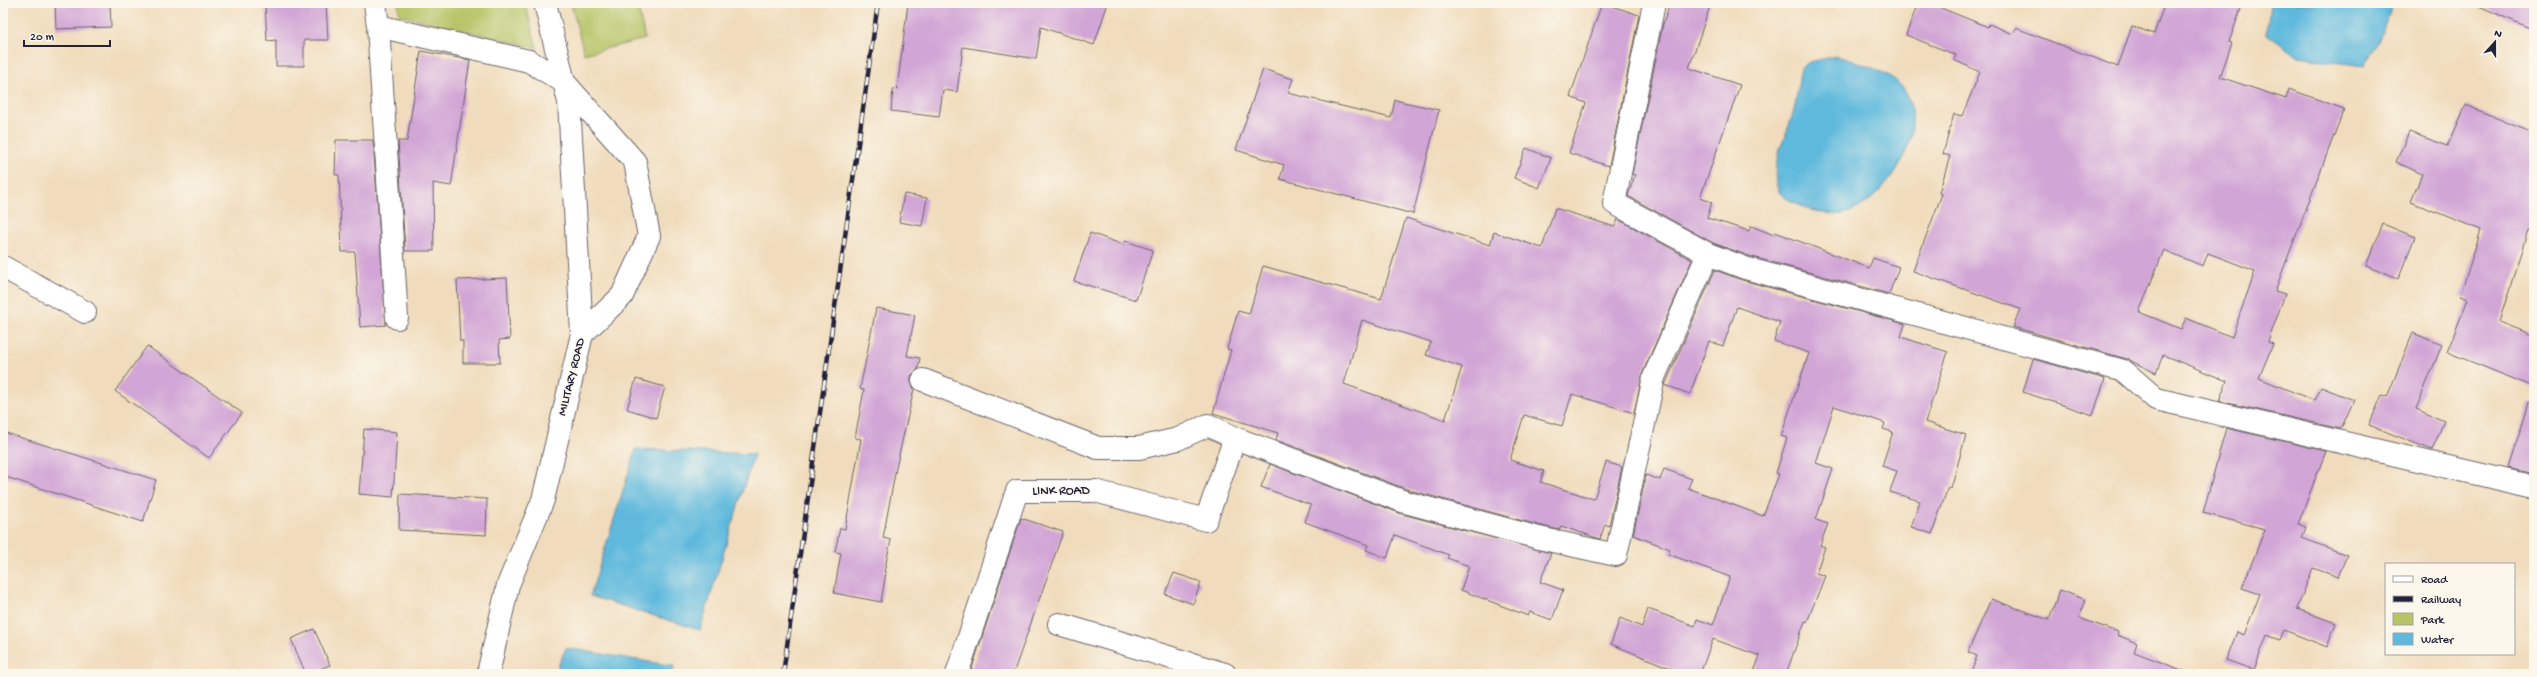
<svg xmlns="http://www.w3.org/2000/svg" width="2537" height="677" font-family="'Gochi Hand',sans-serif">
  <rect width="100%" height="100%" fill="#fbf7ec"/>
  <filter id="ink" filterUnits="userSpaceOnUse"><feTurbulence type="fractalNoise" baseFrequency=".025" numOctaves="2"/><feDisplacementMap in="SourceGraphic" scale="8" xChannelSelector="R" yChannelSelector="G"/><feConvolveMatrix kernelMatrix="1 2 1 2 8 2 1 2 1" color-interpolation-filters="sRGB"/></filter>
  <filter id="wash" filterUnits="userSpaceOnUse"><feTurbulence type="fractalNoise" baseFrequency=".012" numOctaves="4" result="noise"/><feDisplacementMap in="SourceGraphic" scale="16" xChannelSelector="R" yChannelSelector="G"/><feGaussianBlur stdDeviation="0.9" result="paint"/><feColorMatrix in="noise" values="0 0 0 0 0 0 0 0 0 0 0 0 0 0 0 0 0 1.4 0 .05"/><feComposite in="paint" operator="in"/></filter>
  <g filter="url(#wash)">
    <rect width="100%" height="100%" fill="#f0dcbc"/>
    <path fill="#b6c466" stroke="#6c7350" d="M398 3H525L537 48 399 15Z
      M571 3H637L645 39 584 54Z"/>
    <path fill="#5fb9dd" stroke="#406e8c" d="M2270 3H2393L2378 42 2364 66 2298 57 2267 34Z
      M1836 56C1854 61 1888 70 1901 86 1933 126 1891 197 1849 212 1834 218 1812 211 1799 205 1790 200 1779 197 1777 186 1770 162 1787 136 1793 113 1797 99 1798 83 1801 68L1809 62Z
      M636 449 754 454 700 630 590 596Z
      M566 648 674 666 673 674H555Z"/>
    <g id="blocks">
      <path fill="#d1a5d6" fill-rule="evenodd" d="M55 3H110L111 27 56 29Z
        M265 3H326L328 40H304V66H276V40L267 41Z
        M908 3H1108L1094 45 1041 27 1036 59 963 47 957 92 943 90 939 117 891 111 893 89 897 90Z
        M1602 3 1639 15 1609 166 1569 153 1586 103 1570 97Z
        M1670 3H1711L1689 68 1740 85 1700 198 1712 202 1707 218 1749 231 1751 226 1774 235 1775 232 1869 268 1873 258 1899 267 1889 294 1749 256 1713 243 1628 196 1635 175 1632 174 1663 24Z
        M1918 3H1943L1941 8 1988 27 1989 24 2013 34 2016 28 2118 67 2132 26 2154 34 2165 3H2243L2229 42 2232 43 2220 77 2286 99 2289 89 2344 109 2275 291 2285 294 2268 342 2273 344 2259 378 2315 401 2321 387 2354 400 2341 429 2219 401 2227 381 2163 355 2156 373 2127 359 2013 327 2020 309 1913 271 1942 194 1939 193 1950 156 1943 154 1954 114 1962 116 1980 72 1954 60 1956 55 1906 35ZM2164 250 2203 266 2208 253 2255 271 2232 337 2186 318 2181 329 2139 312Z
        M2472 3H2534V30Z
        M421 51 470 60 451 186 433 183 434 251H405L398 141H407Z
        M1263 69 1293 79 1288 93 1391 118 1395 100 1439 110 1413 214 1280 179 1284 165 1236 150Z
        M2466 105 2534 134V231L2528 230 2499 322 2534 336V387L2447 352 2468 299 2460 296 2481 230 2411 202 2422 174 2396 162 2409 132 2448 146Z
        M336 140H373L386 325 360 327 355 252H342L339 175H335Z
        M1526 148 1551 158 1539 188 1514 178Z
        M904 194 927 198 922 226 899 222Z
        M1555 208 1615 227 1618 219 1692 260 1643 372 1634 413 1572 394 1562 426 1524 415 1510 460 1544 471 1540 482 1594 499 1606 462 1622 467 1609 526 1605 524 1600 539 1561 526 1559 530 1542 526 1409 490 1276 440 1278 433 1213 413 1231 350 1227 349 1238 311 1249 314 1263 266 1381 299 1406 218 1490 245 1494 232 1542 248ZM1362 320 1431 342 1426 355 1462 367 1445 420 1344 384Z
        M2383 224 2415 237 2398 279 2366 266Z
        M1090 233 1124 245 1125 241 1153 250 1136 300 1074 281Z
        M1715 270 1742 280 1905 324 1901 337 1948 352 1925 422 1966 435 1951 488 1948 487 1932 534 1911 527 1920 501 1890 492 1897 471 1882 466 1893 432 1883 429 1885 423 1834 406 1816 463 1833 469 1816 520 1828 524 1820 545 1825 547 1816 573 1825 576 1807 622 1805 621 1786 674H1753L1760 656 1713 639 1700 674H1685L1611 644 1620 618 1642 627 1648 609 1695 626 1697 619 1713 625 1730 577 1668 554 1670 549 1633 535 1646 475 1660 480 1664 469 1692 479 1688 488 1763 516 1779 474 1776 473 1787 438 1781 436 1809 353 1774 341 1780 322 1737 307 1723 346 1709 341 1690 394 1665 385Z
        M507 278 510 339 499 340 500 363H463V341H460L457 280Z
        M876 308 915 315 907 356 920 358 918 369 911 376V382L914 389 896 468 883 538 891 540 884 572H886L881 602 834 593 841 553 835 552 840 528 845 529 861 439 855 438 864 390 860 389Z
        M2413 333 2442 345 2416 409 2444 421 2432 450 2369 425 2382 395 2387 397Z
        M147 346 242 413 209 458 115 391Z
        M2033 359 2105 379 2093 415 2023 392Z
        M636 379 665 387 656 418 627 409Z
        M2529 403 2534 404V474L2508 468Z
        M2226 428 2326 451 2298 524 2306 527 2302 538 2347 555 2338 577 2313 568 2297 609 2336 623 2327 647 2284 630 2280 640 2267 635 2254 670 2226 660 2237 632 2244 635 2260 594 2242 588 2265 529 2203 513Z
        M364 429 397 432 393 497 359 494Z
        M3 432 156 480 143 522 3 476Z
        M1270 464 1402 514 1551 553 1540 582 1563 590 1552 620 1530 612 1528 616 1461 590 1469 566 1447 558 1449 555 1395 535 1387 558 1366 550 1368 545 1305 522 1311 505 1261 487Z
        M400 494 487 499 486 535 399 530Z
        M1021 518 1063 532 1013 674H970Z
        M1174 573 1201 582 1193 604 1165 594Z
        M2060 590 2086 600 2079 618 2118 632 2117 635 2137 643 2134 652 2187 672 2186 674H1970L1977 656 1968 652 1991 599 2049 620Z
        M314 629 330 665 306 674 291 639Z"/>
    </g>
  </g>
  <g filter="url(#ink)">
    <use href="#blocks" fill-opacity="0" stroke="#6a6368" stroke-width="1"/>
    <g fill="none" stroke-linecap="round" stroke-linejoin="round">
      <g stroke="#6a6368" stroke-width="24">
        <path id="minor" d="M375 3 378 26
          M1654 3 1614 203 1708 254 1745 268 2124 371 2156 399 2534 487
          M3 267 85 312
          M397 318 378 26 529 61 564 82 569 102 582 334
          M923 380 1098 448H1139L1178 439 1208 425 1235 438 1405 502 1539 538 1616 555 1654 377 1708 254
          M1059 624 1225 674
          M488 674 508 585 543 500 582 334 622 296 649 236 635 162 564 82 545 3
          M957 674 1017 491H1095L1206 520 1235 438"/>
      </g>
      <use href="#minor" stroke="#fff" stroke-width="22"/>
      <g stroke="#22223b" stroke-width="4.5">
        <path id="rail" d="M783 674 878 3"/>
      </g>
      <use href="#rail" stroke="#fbf7ec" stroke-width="3" stroke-dasharray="9" stroke-linecap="butt"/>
    </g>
  </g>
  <g text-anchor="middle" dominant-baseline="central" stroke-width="3" stroke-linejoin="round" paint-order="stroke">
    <g font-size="13" fill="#22223b" stroke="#fbf7ec">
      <text transform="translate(572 377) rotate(-76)">MILITARY ROAD</text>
      <text x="1061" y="491">LINK ROAD</text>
    </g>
  </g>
  <rect width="2537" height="677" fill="none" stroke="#fbf7ec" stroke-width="16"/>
  <rect x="2385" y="563" width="130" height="92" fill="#fbf7ec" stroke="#a4a2a5"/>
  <rect x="2393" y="576" width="20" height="6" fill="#ffffff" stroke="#a4a2a5"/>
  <text x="2421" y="583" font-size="12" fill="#22223b">Road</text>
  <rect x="2393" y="596" width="20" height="6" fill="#22223b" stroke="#a4a2a5"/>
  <text x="2421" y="603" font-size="12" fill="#22223b">Railway</text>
  <rect x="2393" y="613" width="20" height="12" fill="#b6c466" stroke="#a4a2a5"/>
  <text x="2421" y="623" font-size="12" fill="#22223b">Park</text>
  <rect x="2393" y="633" width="20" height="12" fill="#5fb9dd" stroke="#a4a2a5"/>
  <text x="2421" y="643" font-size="12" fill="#22223b">Water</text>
  <g transform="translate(2495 42) rotate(21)" stroke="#fbf7ec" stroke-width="3" paint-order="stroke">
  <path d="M0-3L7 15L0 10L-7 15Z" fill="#22223b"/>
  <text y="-6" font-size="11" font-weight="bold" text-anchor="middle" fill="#22223b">N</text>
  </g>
  <path d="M24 40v6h86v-6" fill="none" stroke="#22223b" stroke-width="2"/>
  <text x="30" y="40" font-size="12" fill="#22223b" stroke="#fbf7ec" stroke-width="3" paint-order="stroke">20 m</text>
</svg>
